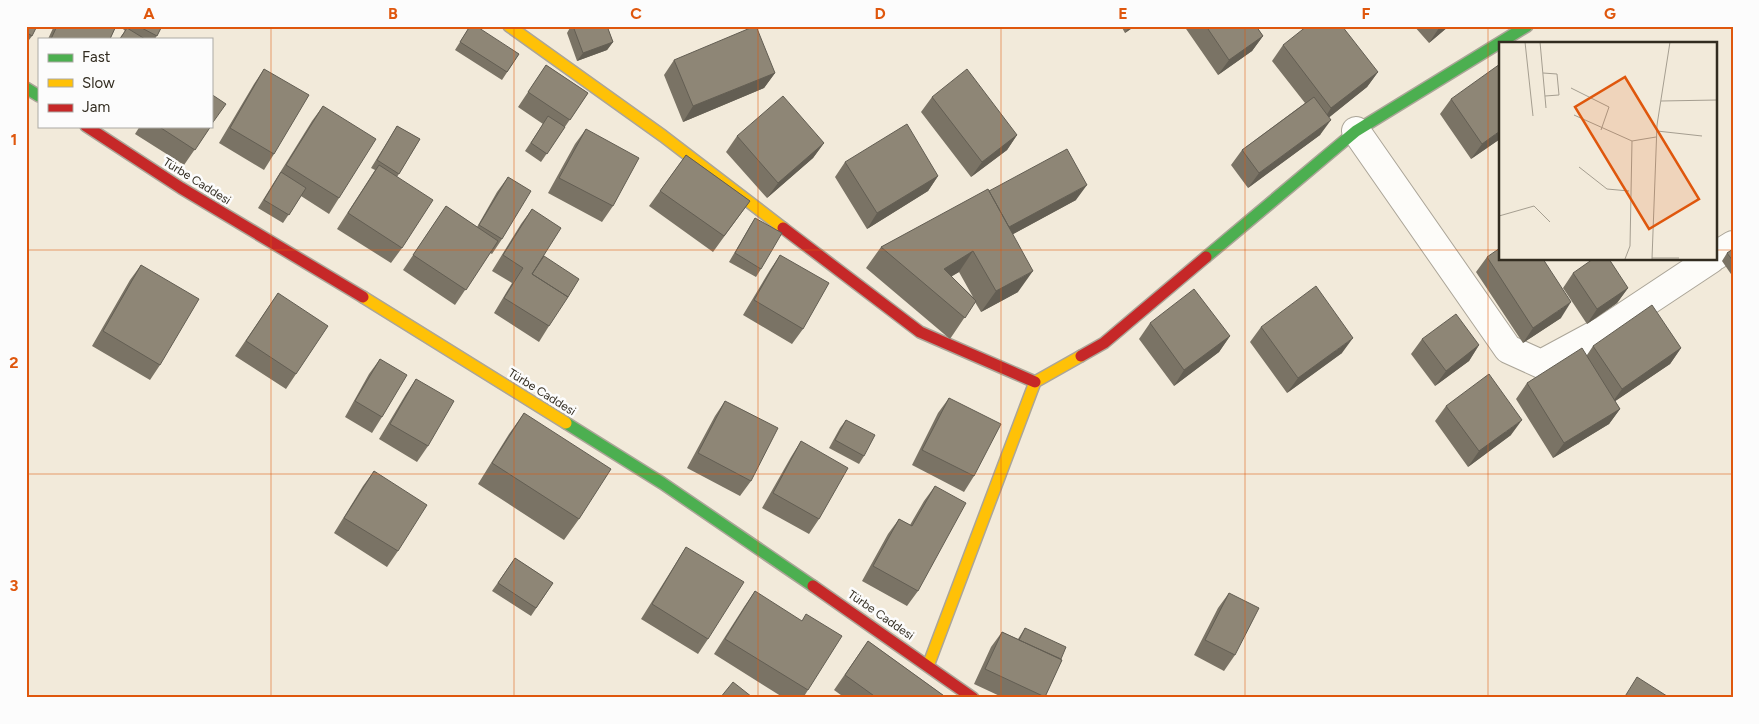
<svg xmlns="http://www.w3.org/2000/svg" width="1759" height="724" font-family="Figtree,sans-serif">
  <rect width="100%" height="100%" fill="#f2eada"/>
  <g fill="none" stroke-linecap="round" stroke-linejoin="round">
    <g stroke="#aba598" stroke-width="30">
      <path id="street" d="M1356 131 1508 349 1541 364 1604 330 1711 259
        M1715 256 1733 245"/>
    </g>
    <g stroke="#aba598" stroke-width="14">
      <path id="fast" d="M26 88 39 96
        M1206 257 1356 131 1527 26
        M566 423 662 483 813 586"/>
    </g>
    <g stroke="#aba598" stroke-width="14">
      <path id="slow" d="M509 26 663 136 783 228
        M363 297 566 423
        M928 666 1035 382 1081 356"/>
    </g>
    <g stroke="#aba598" stroke-width="14">
      <path id="jam" d="M86 126 181 188 363 297
        M783 228 920 332 1035 382
        M1081 356 1104 343 1206 257
        M813 586 973 698"/>
    </g>
    <use href="#street" stroke="#fdfcf9" stroke-width="28"/>
    <use href="#fast" stroke="#4caf50" stroke-width="11"/>
    <use href="#slow" stroke="#ffc107" stroke-width="11"/>
    <use href="#jam" stroke="#c62828" stroke-width="11"/>
  </g>
  <path fill="#7a7365" fill-rule="evenodd" d="M26 26 32 36 26 44Z
    M54 26H116L110 39H48Z
    M124 26H162L155 39H119L125 31 123 29Z
    M470 26 519 54 502 80 455 50Z
    M571 26H607L613 42 607 50 577 61 567 33Z
    M1121 26H1135L1125 33Z
    M1184 26H1256L1263 36 1252 51 1218 75Z
    M1414 26H1449L1429 43Z
    M1283 45 1378 72 1367 87 1329 117 1320 135 1248 188 1231 165 1242 150 1305 103 1272 61Z
    M674 60 775 73 764 88 683 122 664 75Z
    M546 65 588 93 541 162 525 151 543 124 518 107Z
    M264 69 274 154 264 170 219 143 254 84Z
    M932 97 1017 135 1007 150 971 177 921 112Z
    M1451 99 1500 139 1471 159 1440 114Z
    M323 106 339 198 329 214 301 196 283 223 258 208 312 121Z
    M140 126H211L184 165 135 134Z
    M397 126 420 139 397 177 402 248 391 263 337 229 375 170 371 168Z
    M586 129 613 206 602 222 548 193 575 144Z
    M737 136 824 143 813 158 767 198 726 152Z
    M686 155 750 201 713 252 649 206Z
    M845 162 938 176 928 191 867 229 835 177Z
    M508 177 502 239 492 254 490 253 455 305 403 270 446 206 477 227 497 192Z
    M989 191 1076 200 1013 234 1018 292 981 312 975 302 950 339 866 268 881 247ZM959 272 973 297 951 276Z
    M532 209 544 256 549 326 539 342 494 313 512 283 492 271 521 224Z
    M755 218 761 269 756 277 729 262 750 226Z
    M1733 249V277L1722 261 1727 253Z
    M780 255 803 329 792 344 743 315 770 270Z
    M1487 257 1561 318 1523 343 1476 272Z
    M141 265 160 365 150 380 92 346 130 280Z
    M1573 273 1628 288 1617 303 1587 324 1563 288Z
    M278 293 296 374 286 389 235 356Z
    M1150 323 1230 336 1219 352 1174 386 1139 339Z
    M1261 327 1342 353 1287 393 1250 342Z
    M1422 339 1479 345 1469 361 1435 386 1411 354Z
    M1593 346 1681 348 1670 364 1615 401 1620 409 1609 424 1553 458 1516 399 1527 383 1587 355Z
    M380 359 382 417 372 433 345 417 369 374Z
    M416 379 428 446 417 462 379 439 406 394Z
    M949 398 974 476 964 492 912 465 938 413Z
    M725 401 751 481 740 496 687 468 715 416Z
    M1446 406 1511 435 1468 467 1435 421Z
    M524 413 579 519 564 540 478 484 509 434Z
    M846 420 864 456 859 464 829 448 840 428Z
    M801 441 819 519 809 534 762 508 791 457Z
    M374 471 398 551 387 567 334 533 363 486Z
    M935 486 918 591 907 606 862 581 888 534 899 519 910 525 924 501Z
    M686 547 708 639 698 654 641 619Z
    M515 558 553 583 531 616 492 591Z
    M755 591 808 690 803 698H784L714 654 744 607Z
    M1229 593 1235 655 1224 671 1194 655 1218 608Z
    M1025 628 1062 660 1044 698H1004L974 684 991 647 1002 632 1018 639Z
    M868 641 947 698H845L834 690Z"/>
  <path fill="#635e53" d="M1130 26H1135L1125 33Z
    M1441 26H1449L1429 43 1439 28Z
    M1263 36 1252 51 1218 75 1229 60Z
    M613 42 607 50 577 61 583 53Z
    M1378 72 1367 87 1321 124 1331 108Z
    M775 73 764 88 683 122 693 106Z
    M1331 120 1320 135 1248 188 1259 173Z
    M1500 131V139L1471 159 1482 144Z
    M1017 135 1007 150 971 177 982 162Z
    M824 143 813 158 767 198 778 183Z
    M938 176 928 191 867 229 877 213Z
    M1087 185 1076 200 993 245 1003 230Z
    M973 251 959 272 931 289 944 269Z
    M1033 271 1018 292 981 312 996 291Z
    M1628 288 1617 303 1587 324 1597 309Z
    M1571 302 1561 318 1523 343 1533 328Z
    M1230 336 1219 352 1174 386 1184 370Z
    M1353 338 1342 353 1287 393 1298 378Z
    M1479 345 1469 361 1435 386 1446 371Z
    M1681 348 1670 364 1611 404 1622 389Z
    M1620 409 1609 424 1553 458 1564 443Z
    M1522 420 1511 435 1468 467 1479 451Z"/>
  <path fill="#8e8676" stroke="#635e53" d="M26 26H37L32 36 26 32Z
    M57 26H116L110 39H51Z
    M138 26H162L157 36Z
    M470 26H476L519 54 507 72 460 42Z
    M573 26H607L613 42 583 53Z
    M755 26H756L775 73 693 106 674 60Z
    M1206 26H1256L1263 36 1229 60Z
    M1307 26H1342L1378 72 1331 108 1283 45Z
    M127 28 145 39H120Z
    M1500 64V131L1482 144 1451 99Z
    M546 65 588 93 570 120 528 92Z
    M264 69 309 95 274 154 230 128Z
    M967 69 1017 135 982 162 932 97Z
    M211 94 226 104 211 125Z
    M783 96 824 143 778 183 737 136Z
    M1314 97 1331 120 1259 173 1242 150Z
    M323 106 376 139 339 198 286 165Z
    M548 116 565 127 547 154 531 143Z
    M907 124 938 176 877 213 845 162Z
    M158 126H211L195 150Z
    M397 126 420 139 399 174 377 160Z
    M586 129 639 158 613 206 559 178Z
    M1067 149 1087 185 1009 227 989 191Z
    M686 155 750 201 724 236 660 191Z
    M379 165 433 200 402 248 348 213Z
    M281 172 306 188 289 215 264 200Z
    M508 177 531 191 502 239 479 225Z
    M988 189 1033 271 996 291 973 251 944 269 976 301 965 318 881 247Z
    M446 206 498 241 466 290 413 255Z
    M532 209 561 228 532 274 568 297 549 326 504 298 523 268 503 255Z
    M755 218 782 233 761 269 735 253Z
    M1500 248V259H1543L1571 302 1533 328 1487 257Z
    M1733 249V261L1727 253Z
    M780 255 829 283 803 329 754 300Z
    M544 256 579 279 568 297 532 274Z
    M1593 259H1609L1628 288 1597 309 1573 273Z
    M141 265 199 299 160 365 103 331Z
    M1316 286 1353 338 1298 378 1261 327Z
    M1194 289 1230 336 1184 370 1150 323Z
    M278 293 328 326 296 374 246 341Z
    M1652 305 1681 348 1622 389 1593 346Z
    M1456 314 1479 345 1446 371 1422 339Z
    M1582 348 1620 409 1564 443 1527 383Z
    M380 359 407 375 382 417 355 401Z
    M1489 374 1522 420 1479 451 1446 406Z
    M416 379 454 401 428 446 390 424Z
    M949 398 1001 424 974 476 922 450Z
    M725 401 778 428 751 481 698 453Z
    M524 413 611 469 579 519 492 463Z
    M846 420 875 435 864 456 835 440Z
    M801 441 848 468 819 519 773 493Z
    M374 471 427 505 398 551 344 518Z
    M935 486 966 503 918 591 873 566 899 519 912 526Z
    M686 547 744 582 708 639 652 604Z
    M515 558 553 583 536 608 498 583Z
    M755 591 802 621 806 614 842 636 808 690 725 639Z
    M1229 593 1259 608 1235 655 1205 640Z
    M1025 628 1066 647 1061 659 1019 640Z
    M1002 632 1062 660 1045 697 985 669Z
    M868 641 947 698H877L845 675Z
    M1637 677 1670 698H1624Z
    M733 682 752 697 751 698H720Z"/>
  <path fill="none" stroke="#df570d" stroke-width="1" stroke-opacity="0.55" d="M271 26V698M514 26V698M758 26V698M1001 26V698M1245 26V698M1488 26V698M26 250H1500M1715 250H1733M26 474H1733"/>
  <g text-anchor="middle" dominant-baseline="central" stroke-width="5" stroke-linejoin="round" paint-order="stroke">
    <g font-size="12" fill="#322c20" stroke="#fcfcfc">
      <text transform="translate(197 181) rotate(32)">Türbe Caddesi</text>
      <text transform="translate(542 392) rotate(32)">Türbe Caddesi</text>
      <text transform="translate(881 615) rotate(35)">Türbe Caddesi</text>
    </g>
  </g>
  <g transform="translate(1499 42)">
    <rect width="218" height="218" fill="#f2eada"/>
    <path fill="none" stroke="#a59e90" stroke-width="1" d="M26 0 34 74M41 0 47 66M44 31 58 32 60 53 46 54M72 46 110 65 102 88M162 59 218 58M75 73 133 99 157 95M158 89 203 94M80 125 108 147 130 149M0 174 35 164 51 180M153 216H180M126 217 131 204 133 99M153 217 158 83 171 0"/>
    <path fill="#df570d" fill-opacity="0.15" stroke="#df570d" stroke-width="2.5" d="M126 35 200 157 150 187 76 65Z"/>
    <rect width="218" height="218" fill="none" stroke="#322c20" stroke-width="2.5"/>
  </g>
  <rect width="1759" height="724" fill="none" stroke="#fcfcfc" stroke-width="55"/>
  <rect x="38" y="38" width="175" height="90" fill="#fcfcfc" stroke="#aba9a4"/>
  <rect x="48" y="54" width="25" height="8" fill="#4caf50" stroke="#aba9a4"/>
  <text x="82" y="62" font-size="15" fill="#322c20">Fast</text>
  <rect x="48" y="79" width="25" height="8" fill="#ffc107" stroke="#aba9a4"/>
  <text x="82" y="88" font-size="15" fill="#322c20">Slow</text>
  <rect x="48" y="104" width="25" height="8" fill="#c62828" stroke="#aba9a4"/>
  <text x="82" y="112" font-size="15" fill="#322c20">Jam</text>
  <rect x="28" y="28" width="1704" height="668" fill="none" stroke="#df570d" stroke-width="2"/>
  <g font-size="16" text-anchor="middle" font-weight="bold" fill="#df570d">
    <text x="149" y="19">A</text>
    <text x="393" y="19">B</text>
    <text x="636" y="19">C</text>
    <text x="880" y="19">D</text>
    <text x="1123" y="19">E</text>
    <text x="1366" y="19">F</text>
    <text x="1610" y="19">G</text>
    <text x="14" y="145">1</text>
    <text x="14" y="368">2</text>
    <text x="14" y="591">3</text>
  </g>
</svg>
